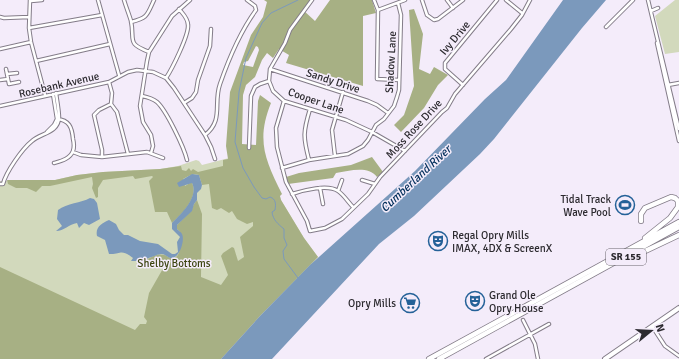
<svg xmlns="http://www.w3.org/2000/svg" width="679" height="359" font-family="Signika,sans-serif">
  <rect width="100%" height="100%" fill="#f4ecfa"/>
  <path fill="#d2d9bc" d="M675 0H679V52L665 54 655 16Z
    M229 158 277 188 281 200 304 238 318 257 260 316 221 359H0V181L55 180 77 175 103 172 160 169 178 166 196 160 199 161 202 165Z"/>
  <path fill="#a7b084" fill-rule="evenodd" d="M264 0H310L303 10 315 21 330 0H372L376 13 363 16V86L286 63 289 55 279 49 273 58 267 53 262 60 255 77 246 85 243 95 242 144 256 145 258 101 260 95 271 103C256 140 265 160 282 194L280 196 281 200 304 238 318 257 260 316 221 359H0V267L135 330 140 324H146L147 321 144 317 149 293 165 265V263L146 260C151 257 158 253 164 255 166 255 168 257 170 258 183 261 180 238 180 232L177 229V225L191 211 194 204 197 200 202 214 201 277 221 285 228 275 221 256 223 253 232 247 234 248 238 261 244 257 240 237 253 226V222L247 224 237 219 232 211 229 213 221 208 217 210 212 208 209 184 202 185 199 175C192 173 189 176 183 179L185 186 190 183H192C199 197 182 214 172 223L167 212H155L149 181 153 177 152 176 135 179 133 176 103 180 98 188V197L96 198 92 188 93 184 92 177 50 186H42L36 192 27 188H16L8 184 7 180H55L77 175 103 172 160 169 181 166 182 170 186 171 189 168 191 171 193 169 198 172 223 166V160L228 159 226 146 230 92 251 35 263 17 267 2ZM256 46 258 47 259 50 253 67 243 65 244 62 248 61Z
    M414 9 423 34 419 69 430 74 434 67 448 75 438 85 424 108 401 132 394 125 404 115 414 86 409 10Z
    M372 157 383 172 377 177C368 165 349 171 336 173L333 178 288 184 286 177 299 173 351 165Z"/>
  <path fill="#7b99bc" d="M563 0H606L582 28 494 139 480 154 414 216 379 244 272 359H221L260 316 310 265 415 171 485 99 506 80Z
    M192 174 199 175 202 185 201 189 197 193V200L194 204 192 211 177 225V229C178 230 181 232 182 234 185 240 180 256 173 258 168 259 166 254 161 254 155 255 152 257 146 259 142 261 136 261 131 261L133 258C120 248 121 255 109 254L105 240 97 236C95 227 102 223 109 220L116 224 119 230 124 235H128L140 241 158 244 172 254H175L178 252 177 242 180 237 172 229V223C181 214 199 197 192 183L179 187 177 183Z
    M90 198 94 199 97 203 100 219 89 225 84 223 79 228 77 223C69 224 64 231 56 231L62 226 57 219 58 210C67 203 81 203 90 198Z"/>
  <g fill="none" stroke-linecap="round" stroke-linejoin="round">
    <path stroke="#7b99bc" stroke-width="1" d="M298 278 284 259 283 251 287 245 284 238V229C278 224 273 220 272 212L275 210C276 204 276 199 270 197L266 199 262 198 254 187 243 168 235 142 239 92 246 58 262 23 271 13 298 0"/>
    <g stroke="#837c88" stroke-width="4.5">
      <path id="minor" d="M30 0 29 28 31 42 45 95
        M98 0 119 75
        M124 0C126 7 129 14 131 21 135 41 126 43 149 52
        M312 0 290 30 285 43 270 69 269 81 273 91 284 101 346 120 372 132 405 151
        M374 0 378 10 377 79 399 80
        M422 0 427 15 434 20 438 19 463 0
        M447 0 453 8
        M506 0 522 13
        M648 0 679 129
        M31 1 42 0
        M378 10 405 0
        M651 11 658 8
        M0 17 4 18 29 17
        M131 22C148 18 147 15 154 0
        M606 27 633 0
        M29 28 102 15
        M657 43 679 141
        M0 49 31 42
        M36 61 110 44
        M270 69 368 101 377 105 388 113
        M7 74 17 73
        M166 78C172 69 189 35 188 25 188 18 183 14 179 9
        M8 79 9 84 19 82
        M0 80 8 79 6 69
        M109 82 112 93 111 104 117 112 128 154
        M463 85 445 69V63L497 0
        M668 85 679 83
        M142 96C147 97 152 98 157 102 166 110 184 147 187 160
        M284 101 276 128 277 147 286 182 307 221 310 231 325 228 342 219 368 194 380 177 442 112 447 108 455 94 511 29 522 15 530 0
        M184 103 192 98 196 92 198 80 210 46 211 29
        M0 106 109 82 128 72 137 70 153 72 166 78 174 88 205 135 211 147 215 159
        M47 132 54 125 57 119 53 94
        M205 135C224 120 213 104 220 84 229 58 240 32 256 10L255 6 247 0
        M249 148 251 96 255 87 260 84 269 81
        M73 152 81 155 102 157 147 152 163 158
        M151 153 153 146 151 135 143 122 140 106 147 61 149 52 172 16 190 0
        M335 156 332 130 343 92
        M102 157V150L94 115 99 110 111 104
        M309 160C303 137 303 132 310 109
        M54 163C61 161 70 159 73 151 74 148 74 143 73 139 72 127 69 120 57 119
        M282 168 309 160 348 154 363 146 368 140 376 125 384 119 394 106 397 97 399 90 401 15 398 3
        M362 180 375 184
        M0 184H3C6 172 22 149 32 141 41 133 58 133 59 118 59 110 57 101 56 93
        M320 188 323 204
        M338 191 342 180
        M292 194C304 190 328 184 338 191 344 195 348 202 353 207
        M523 320 535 344 538 359
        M652 326 665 346 679 356
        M486 359 549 324"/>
    </g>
    <g stroke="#837c88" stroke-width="6">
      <path id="major" d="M605 359 679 308"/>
    </g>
    <g stroke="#837c88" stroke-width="6">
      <path id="highway" d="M641 221V214L645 208 671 197 675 198 678 201V207L670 218 645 238
        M622 262 679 235
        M429 359 679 222
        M439 359 679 227"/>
    </g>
    <use href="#minor" stroke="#fff" stroke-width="2.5"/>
    <use href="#major" stroke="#fff" stroke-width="4"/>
    <use href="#highway" stroke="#fff" stroke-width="4.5"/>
  </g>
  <defs>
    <g id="stadium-ring" transform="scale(1)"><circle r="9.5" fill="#f4ecfa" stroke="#246198" stroke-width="1.5"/><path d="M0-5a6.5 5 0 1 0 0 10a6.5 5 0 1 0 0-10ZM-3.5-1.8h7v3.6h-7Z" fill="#246198"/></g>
    <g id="theatre-ring" transform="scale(1)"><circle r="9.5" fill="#f4ecfa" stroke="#246198" stroke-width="1.5"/><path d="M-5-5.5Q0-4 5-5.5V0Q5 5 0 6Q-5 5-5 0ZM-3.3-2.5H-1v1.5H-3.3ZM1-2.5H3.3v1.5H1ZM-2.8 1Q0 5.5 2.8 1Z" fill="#246198"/></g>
    <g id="supermarket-ring" transform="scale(1)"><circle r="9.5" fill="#f4ecfa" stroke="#246198" stroke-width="1.5"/><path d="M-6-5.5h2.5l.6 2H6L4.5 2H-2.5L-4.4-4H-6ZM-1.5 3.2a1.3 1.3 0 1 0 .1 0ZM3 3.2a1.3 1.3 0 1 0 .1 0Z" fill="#246198"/></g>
  </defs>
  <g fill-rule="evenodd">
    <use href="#stadium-ring" x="625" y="205"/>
    <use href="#theatre-ring" x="438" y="241"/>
    <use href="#theatre-ring" x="475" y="301"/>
    <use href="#supermarket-ring" x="410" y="303"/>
  </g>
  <g text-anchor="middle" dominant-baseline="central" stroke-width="3" stroke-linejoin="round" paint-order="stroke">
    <rect fill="#f4ecfa" stroke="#68646c" stroke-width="1" x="606" y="249" width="40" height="16" rx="3"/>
    <g font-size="10" font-weight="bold" fill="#2c2a2f">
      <text x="626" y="257">SR 155</text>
    </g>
    <g font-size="11" fill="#2c2a2f" stroke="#f4ecfa">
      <text transform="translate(455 38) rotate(-50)">Ivy Drive</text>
      <text transform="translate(391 62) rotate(-87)">Shadow Lane</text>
      <text transform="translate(333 81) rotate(18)">Sandy Drive</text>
      <text transform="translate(59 85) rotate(-13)">Rosebank Avenue</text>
      <text transform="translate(316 101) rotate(19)">Cooper Lane</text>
      <text transform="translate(414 129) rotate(-47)">Moss Rose Drive</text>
    </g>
    <g font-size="11" fill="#2c2a2f" stroke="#f4ecfa" text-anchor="end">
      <text x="611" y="199">Tidal Track<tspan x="611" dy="13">Wave Pool</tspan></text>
      <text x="452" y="235" text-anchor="start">Regal Opry Mills<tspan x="452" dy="13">IMAX, 4DX &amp; ScreenX</tspan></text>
      <text x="489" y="295" text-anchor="start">Grand Ole<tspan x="489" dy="13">Opry House</tspan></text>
      <text x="396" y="303">Opry Mills</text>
    </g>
    <g font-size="11" fill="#3d4511" stroke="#f4ecfa">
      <text x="174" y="263">Shelby Bottoms</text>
    </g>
    <g font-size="12" font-style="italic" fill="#012e5a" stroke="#f4ecfa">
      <text transform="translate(416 179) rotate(-43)">Cumberland River</text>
    </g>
  </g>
  <g transform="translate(651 331) rotate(72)" stroke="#f4ecfa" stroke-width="3" paint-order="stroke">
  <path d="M0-3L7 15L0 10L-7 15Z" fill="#2c2a2f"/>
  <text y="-6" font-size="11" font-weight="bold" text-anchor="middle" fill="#2c2a2f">N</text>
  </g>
</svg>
